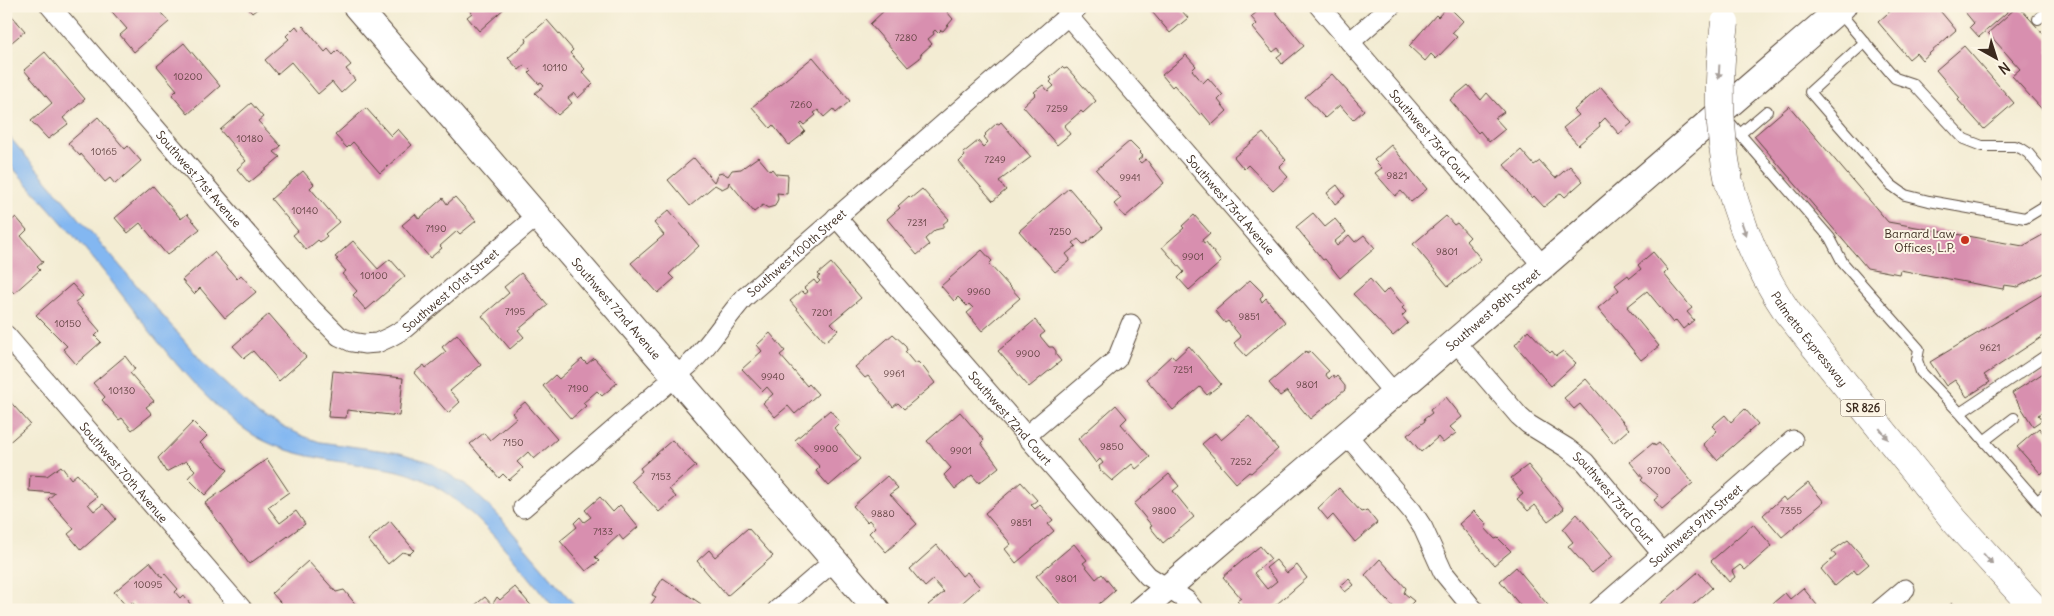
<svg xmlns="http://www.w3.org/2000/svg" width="2054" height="616" font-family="Delius,sans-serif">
  <rect width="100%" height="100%" fill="#fcf5e5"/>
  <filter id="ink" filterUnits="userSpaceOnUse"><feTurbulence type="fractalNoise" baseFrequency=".02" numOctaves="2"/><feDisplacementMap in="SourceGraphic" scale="10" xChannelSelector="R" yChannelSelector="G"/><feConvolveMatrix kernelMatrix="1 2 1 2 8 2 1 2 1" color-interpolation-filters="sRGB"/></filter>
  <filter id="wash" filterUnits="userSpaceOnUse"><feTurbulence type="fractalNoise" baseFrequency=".0096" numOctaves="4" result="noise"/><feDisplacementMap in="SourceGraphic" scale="20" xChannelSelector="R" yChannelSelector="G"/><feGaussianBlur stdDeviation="1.12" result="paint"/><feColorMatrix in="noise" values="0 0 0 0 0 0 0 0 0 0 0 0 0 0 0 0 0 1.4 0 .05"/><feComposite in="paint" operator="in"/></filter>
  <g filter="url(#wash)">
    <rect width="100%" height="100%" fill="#f3ecd3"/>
    <path fill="#83b7f1" stroke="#5f7088" d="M6 133 205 365 259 415 303 436 320 442 400 453 429 462 441 469 471 489 495 512 579 610H556C517 564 470 496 412 475 398 470 383 468 368 466 325 459 279 455 243 428 189 388 149 329 108 277 76 236 40 199 6 160Z"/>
    <g id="blocks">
      <path fill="#d88faf" d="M107 6H155L169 22 134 52 120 35 127 29Z
        M246 6H261L252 13Z
        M467 6H507L479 31 467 17 472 13Z
        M889 6H942L953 19 943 31 941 30 938 33 935 30 933 32 934 34 928 39 932 44 921 54 920 58 908 67 870 24Z
        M1147 6H1187L1182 11 1188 18 1170 33Z
        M1264 6H1271L1304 46 1282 64 1277 57 1282 53 1278 48 1273 52 1253 28 1257 24 1251 17Z
        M1448 6 1463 21 1452 33 1457 37 1436 59 1431 54 1425 61 1409 46 1436 15 1438 17Z
        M1896 6H1936L1956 30 1922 60 1916 53 1909 59 1878 22Z
        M1960 6H2014L1979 37 1970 27 1974 23Z
        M2018 6 2048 39V116L2012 76 2020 69 1988 33Z
        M7 10 25 31 6 47V11Z
        M547 20 573 50 570 53 585 69 582 72 593 84 578 98 574 93 568 98 572 103 558 115 535 93 544 86 541 83 539 84 529 73 531 71 525 65 519 70 508 58 527 41 526 38Z
        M296 26 299 30 303 26 325 52 328 49 333 55 338 50 351 65 346 69 355 80 341 93 332 82 318 94 291 62 277 74 265 60 289 39 286 36Z
        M184 43 220 86 188 114 172 95 177 90 157 66Z
        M1964 46 2014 103 1984 129 1958 100 1960 98 1936 70Z
        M45 52 85 99 63 118 68 124 48 139 31 121 52 103 24 70Z
        M1186 55 1196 66 1192 70 1203 83 1208 78 1223 95 1218 100 1227 111 1212 125 1202 113 1200 115 1174 85 1172 87 1162 75Z
        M813 57 850 101 836 113 833 109 824 117 818 110 814 113 816 115 804 125 802 123 800 125 805 131 802 134V135L789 145 773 125 770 128 752 107Z
        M1062 67 1064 69 1067 68 1096 101 1083 113 1081 111 1064 126 1070 134 1057 145 1023 106 1036 94 1034 92 1043 85 1048 91 1054 86 1050 82 1052 80 1050 78Z
        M1332 74 1364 110 1353 120 1340 105 1325 118 1305 97Z
        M1468 85 1481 100 1487 93 1504 112 1495 118 1505 129 1489 142 1480 131 1478 133 1450 100Z
        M1601 87 1632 123 1619 134 1605 118 1599 124 1600 126 1578 145 1563 128 1579 115 1574 110Z
        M251 103 263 117 258 121 281 146 274 152 280 157 249 183 237 169 246 161 220 130Z
        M1789 106 1888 222 2023 246 2048 232V271L2018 287 2004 285 2003 289 1900 270 1899 274 1867 268 1754 136Z
        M366 108 391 136 398 129 412 145 380 173 353 142 347 148 335 135Z
        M98 117 125 149 128 146 141 161 115 184 110 178 105 182 81 154 80 156 68 143Z
        M1001 122 1031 157 999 181 1006 190 993 201 959 162 965 156 963 153 978 141 983 147 988 142 984 137 986 135 985 134 997 123 999 124Z
        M1263 133 1286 160 1279 167 1288 177 1273 191 1248 165 1244 169 1234 157Z
        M1130 141 1141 152 1140 153 1143 156 1138 160 1141 163 1146 159 1164 183 1125 217 1114 204 1121 198 1096 170Z
        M1391 145 1427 189 1411 202 1401 191 1395 196 1375 173 1382 168 1374 160Z
        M1521 150 1534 165 1540 161 1554 177 1556 178 1570 166 1583 181 1565 197 1561 193 1544 207 1534 196 1532 198 1504 165Z
        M758 157 770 171 772 169 776 174 788 175 787 194 777 193 778 199 775 206 768 208 763 205 754 212 729 182 728 186 722 189 715 185 690 206 668 180 694 158 714 182 718 174 723 173 728 176 732 170 741 169Z
        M303 171 314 184 310 188 339 222 325 234 327 236 320 242 318 240 306 250 293 235 298 231 271 199Z
        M1337 185 1345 196 1335 204 1327 193Z
        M153 186 181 219 187 214 200 229 167 255 140 223 128 233 115 218Z
        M1069 188 1103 228 1086 243 1083 244 1078 239 1073 243 1076 246 1066 254 1070 259 1068 262 1055 272 1019 231Z
        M922 189 949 219 943 224V228L935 230 925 239 929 245 917 255 887 219 900 208 898 206 909 196 911 198Z
        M455 197 476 221 460 234 457 231 440 246 442 248 430 258 402 225 415 214 419 219 443 198 447 204Z
        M669 210 699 246 669 274 674 279 658 293 631 263 664 235 654 223Z
        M1313 213 1325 227 1335 219 1346 232 1334 242 1337 246 1349 235 1355 242 1364 235 1375 248 1340 278 1325 259 1323 260 1296 227Z
        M1194 215 1210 233 1202 240 1204 243 1206 242 1221 262 1189 290 1178 278 1184 272 1162 247 1184 228 1182 226Z
        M1446 216 1454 225 1457 223 1470 237 1466 241 1481 259 1448 286 1413 244Z
        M16 217 27 230 21 236 43 262 37 267 40 270 14 293 6 285V225Z
        M353 241 378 269 390 259 405 276 366 310 353 295 357 291 342 274 346 271 336 260 338 259 335 257Z
        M982 250 992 261 989 264 1020 298 982 331 967 313 973 308 969 304 967 306 958 297 954 301 941 286Z
        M214 252 237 279 241 275 256 292 225 318 200 288 194 294 182 280Z
        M1653 252 1668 270 1664 274 1692 308 1687 312 1694 320 1683 329 1676 320 1673 323 1647 291 1627 307 1659 346 1641 360 1598 308 1619 290 1615 285 1628 275 1630 278 1641 269 1638 265Z
        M831 263 861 298 831 323 838 330 825 342 790 301 802 291 805 294 808 292 804 288 814 280 817 284 820 281 817 278 820 276 818 274Z
        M521 273 548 305 518 330 524 337 510 349 482 316 509 293 504 287Z
        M1370 279 1383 294 1389 288 1404 306 1402 308 1406 312 1402 316 1408 323 1393 336 1353 294Z
        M1250 280 1262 292 1263 295 1260 298 1262 302 1266 298 1285 322 1246 356 1234 343 1241 337 1228 321 1225 323 1215 311Z
        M72 284 83 296 75 302 100 331 95 336 101 342 76 364 63 349 67 346 36 315Z
        M2048 291V333L1984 375 1990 382 1967 397 1955 380 1946 386 1930 362Z
        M269 314 306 357 279 381 253 351 244 358 233 346Z
        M1035 320 1045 332 1040 336 1049 347H1053L1056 351V355L1061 361 1029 387 998 351Z
        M1528 330 1550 353 1552 351 1556 356 1563 351 1576 363 1551 386 1515 345Z
        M770 333 785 351 780 355 807 386 809 384 818 394 795 414 788 406 775 417 763 403 773 394 767 387 763 391 742 369 762 351 757 345Z
        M457 334 481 365 450 391 460 402 448 413 414 373 424 365 426 368 446 352 442 347Z
        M893 334 905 345 907 350 905 352 915 364 918 362 924 368 935 383 904 409 898 403 893 407 868 376 865 378 855 367Z
        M1189 346 1221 384 1207 395 1200 387 1173 410 1146 379 1172 355 1175 359Z
        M1306 351 1307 353 1310 351 1329 371 1325 374 1329 379 1333 375 1335 378 1337 376 1345 386V390L1310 419 1287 391 1280 396 1269 383Z
        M125 356 135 369 130 373 154 401 146 407 152 414 132 430 122 418 119 420 102 400 105 397 93 383Z
        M594 358 617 383 602 396 597 391 583 403 586 406 571 419 543 386 555 375 559 379 582 359 587 364Z
        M2048 370V409L2038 415 2042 420 2033 426 2012 393Z
        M333 371 403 378 399 416 347 410 346 418 328 417Z
        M1586 379 1629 429 1613 443 1580 404 1574 409 1564 398Z
        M6 397 30 424 6 445Z
        M1446 397 1462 417 1450 427 1456 433 1443 443 1438 437 1421 452 1407 435 1425 421 1424 419 1432 413 1430 410Z
        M525 402 557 439 534 459 528 452 517 462 523 468 509 480 503 474 499 478 470 444 484 433 490 440 516 418 512 413Z
        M1116 405 1127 418 1121 424 1150 457 1136 469 1132 464 1112 481 1100 470 1099 466 1103 463 1100 459 1096 463 1078 439Z
        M1745 409 1758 424 1717 460 1703 444 1717 431 1712 426 1725 415 1731 422Z
        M830 410 840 422 834 428 860 459 829 486 816 471 820 467 795 440Z
        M960 412 984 440 981 443 999 467 979 483 972 475 955 489 944 475 951 468 927 441Z
        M1249 416 1278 449 1251 473 1249 472 1236 483 1202 444 1215 433 1221 440Z
        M193 422 207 436 200 443 228 470 205 495 188 478 195 470 186 461 166 472 158 458Z
        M2039 428 2048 439V468L2041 474 2017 447Z
        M672 440 696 466 669 489 676 497 659 512 631 481 642 471 640 468Z
        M1653 443 1655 446 1659 443 1693 483 1662 509 1654 500 1659 496 1641 480 1643 478 1630 462Z
        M267 459 289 492 268 507 280 523 296 511 305 524 249 564 205 503Z
        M1528 465 1564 509 1548 521 1535 505 1528 511 1517 499 1523 494 1511 478Z
        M61 466 71 479 77 474 97 497 88 504 94 511 103 504 116 519 81 550 68 534 74 529 48 499 55 493 29 491 30 475 47 476Z
        M1169 474 1179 486 1173 491 1194 517 1163 543 1150 527 1152 526 1134 504Z
        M887 476 898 488 890 494 917 524 886 552 869 533 875 527 869 520 867 522 853 506Z
        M1021 482 1037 500 1031 505 1035 509 1040 505 1053 520 1048 524 1054 531 1016 563 1005 549 1011 544 985 513Z
        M1808 483 1824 502 1782 537 1763 515 1783 497 1786 501Z
        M1339 488 1361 512 1367 510 1377 523 1355 542 1333 515 1328 520 1318 508Z
        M600 497 613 512 620 505 638 527 623 540 619 535 595 557 599 561 586 571 560 541 577 527 574 523 580 517 584 522 591 517 585 510Z
        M1474 511 1487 524 1485 528 1495 539 1498 538 1511 551 1494 565 1459 524Z
        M1577 514 1613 556 1592 573 1568 546 1573 542 1563 529Z
        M390 521 414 550 410 554 402 552 388 564 368 540Z
        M1753 524 1772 546 1745 570 1740 565 1732 571 1735 577 1729 582 1711 561Z
        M748 528 773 556 727 596 697 561 709 550 715 557Z
        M1848 540 1869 564 1857 574 1854 570 1835 586 1821 569 1836 556 1832 551Z
        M1074 544 1087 560 1083 563 1096 579 1102 574 1115 590 1092 610H1065L1036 576Z
        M937 545 962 576 967 572 980 587 954 610H932L928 605 944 592 933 580 925 587 910 569Z
        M1260 546 1271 559 1254 573 1267 589 1277 581 1266 568 1276 560 1287 573 1297 565 1307 578 1270 610H1244L1237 601 1241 598 1223 577Z
        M1380 559 1406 588 1404 593 1414 601 1405 610H1396L1365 575Z
        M308 561 336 592 344 590 357 606 353 610H287L272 593Z
        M150 562 162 577 165 574 178 589 175 592 180 598 183 595 195 610H139L132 602 127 607 114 592Z
        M1516 567 1552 610H1524L1500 581Z
        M1698 572 1712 588 1687 610H1654Z
        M663 578 701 604 697 610H647L656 597 652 595Z
        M1349 579 1354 585 1345 592 1340 586Z
        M515 587 535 610H469L485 597 492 605 497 597 500 600Z
        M1803 588 1817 605 1811 610H1778L1773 603 1785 593 1790 599Z
        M1952 603 1957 610H1944Z"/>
    </g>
  </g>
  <g filter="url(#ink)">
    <use href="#blocks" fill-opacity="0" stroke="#574739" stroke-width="1"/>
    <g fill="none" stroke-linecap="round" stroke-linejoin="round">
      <g stroke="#574739" stroke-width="12">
        <path id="lane" d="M1838 11 1895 78 1913 84 1964 139 1982 146H2015L2022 149 2028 153 2048 177
          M2038 19 2048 11
          M1865 42 1810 92 1891 185 1905 195 1929 201 2025 218 2048 204
          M1726 118 1830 238 1843 263 1919 349 1917 360 1921 372 1960 413 2048 514
          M1740 134 1767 111
          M1960 413 2048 354
          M1984 441 2014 418
          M2037 502 2048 492"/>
      </g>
      <g stroke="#574739" stroke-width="21">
        <g id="street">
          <path id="s1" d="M50 6 312 309 339 336 352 342 364 344 377 343 390 337 404 329 537 216"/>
          <path id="s2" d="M1319 6 1543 266"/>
          <path id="s3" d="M1068 16 1394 393"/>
          <path d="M1350 42 1391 6"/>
          <path id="s4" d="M836 217 1148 576 1186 600 1194 610"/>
          <path id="s5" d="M6 335 243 610"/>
          <path id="s6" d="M1455 341 1519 416 1528 424 1567 448 1585 462 1662 554"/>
          <path d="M1346 434 1412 511 1423 528 1443 572 1474 610"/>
          <path d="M1026 436 1117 359 1131 324"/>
          <path id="s7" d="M523 508 690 364C711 344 725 319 744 298L1079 6"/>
          <path d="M777 610 834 561"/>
          <path id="s8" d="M1598 610 1793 440"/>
          <path d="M1880 610 1905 589"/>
        </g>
      </g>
      <g stroke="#574739" stroke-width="28">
        <g id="secondary">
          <path id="s9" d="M356 6 877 610"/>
          <path id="s10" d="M1142 610 1543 266 1843 6"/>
        </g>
      </g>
      <g stroke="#574739" stroke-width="29">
        <g id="highway">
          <path id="s11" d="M1729 182C1742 230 1760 272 1788 313L1955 521 2036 610"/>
        </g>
      </g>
      <use href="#lane" stroke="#fff" stroke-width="10"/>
      <use href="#street" stroke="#fff" stroke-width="19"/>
      <use href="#secondary" stroke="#fff" stroke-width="26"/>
      <use href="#highway" stroke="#fff" stroke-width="28"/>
      <g stroke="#574739" stroke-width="29" stroke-linecap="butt">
        <path id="highway-bridge" d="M1725 23C1717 77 1718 129 1729 182"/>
      </g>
      <use href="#highway-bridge" stroke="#fff" stroke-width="28"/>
    </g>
    <defs><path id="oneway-solid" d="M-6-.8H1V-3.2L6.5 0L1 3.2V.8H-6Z" transform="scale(1.25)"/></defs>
    <g fill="#a79f9a">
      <use href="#oneway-solid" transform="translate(1719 72) rotate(93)"/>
      <use href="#oneway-solid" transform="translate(1744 229) rotate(70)"/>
      <use href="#oneway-solid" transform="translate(1884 434) rotate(51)"/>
      <use href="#oneway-solid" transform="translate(1988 559) rotate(49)"/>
    </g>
  </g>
  <circle fill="#c8321e" stroke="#fcf5e5" stroke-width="2" cx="1965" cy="240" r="5"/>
  <g text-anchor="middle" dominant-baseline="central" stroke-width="4" stroke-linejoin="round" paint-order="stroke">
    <g font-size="10" fill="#624342">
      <text x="906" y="37">7280</text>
      <text x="555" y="67">10110</text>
      <text x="188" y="76">10200</text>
      <text x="801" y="104">7260</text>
      <text x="1057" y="108">7259</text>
      <text x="250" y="138">10180</text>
      <text x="104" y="151">10165</text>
      <text x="995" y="159">7249</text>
      <text x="1397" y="175">9821</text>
      <text x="1130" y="177">9941</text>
      <text x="305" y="210">10140</text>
      <text x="917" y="222">7231</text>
      <text x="436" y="228">7190</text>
      <text x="1060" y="231">7250</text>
      <text x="1447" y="251">9801</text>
      <text x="1193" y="256">9901</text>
      <text x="374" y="275">10100</text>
      <text x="979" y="291">9960</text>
      <text x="515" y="311">7195</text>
      <text x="822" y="312">7201</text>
      <text x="1249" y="316">9851</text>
      <text x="68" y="323">10150</text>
      <text x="1990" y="347">9621</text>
      <text x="1028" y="353">9900</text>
      <text x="1183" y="369">7251</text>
      <text x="894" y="373">9961</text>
      <text x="773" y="376">9940</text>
      <text x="1307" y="384">9801</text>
      <text x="578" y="388">7190</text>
      <text x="122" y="390">10130</text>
      <text x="513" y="442">7150</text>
      <text x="1112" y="446">9850</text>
      <text x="826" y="448">9900</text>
      <text x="961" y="450">9901</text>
      <text x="1241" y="461">7252</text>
      <text x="1659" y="470">9700</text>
      <text x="661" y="476">7153</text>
      <text x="1164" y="510">9800</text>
      <text x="1791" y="510">7355</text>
      <text x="883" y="513">9880</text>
      <text x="1021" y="522">9851</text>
      <text x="603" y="531">7133</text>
      <text x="1066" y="578">9801</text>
      <text x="148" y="584">10095</text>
    </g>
    <rect fill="#fcf5e5" stroke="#75675a" stroke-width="1" x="1840.5" y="399.5" width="45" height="17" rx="4"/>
    <g font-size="11" font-weight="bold" fill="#3b2a1e">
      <text x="1863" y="408">SR 826</text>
    </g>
    <g font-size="12" fill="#3b2a1e" stroke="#fcf5e5">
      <text stroke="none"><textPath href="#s2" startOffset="171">Southwest 73rd Court</textPath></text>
      <text stroke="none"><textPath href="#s1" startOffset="228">Southwest 71st Avenue</textPath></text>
      <text stroke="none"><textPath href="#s3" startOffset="249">Southwest 73rd Avenue</textPath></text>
      <text stroke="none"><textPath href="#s7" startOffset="375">Southwest 100th Street</textPath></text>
      <text stroke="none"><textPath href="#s1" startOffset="569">Southwest 101st Street</textPath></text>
      <text stroke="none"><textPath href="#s9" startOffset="399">Southwest 72nd Avenue</textPath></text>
      <text stroke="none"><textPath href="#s10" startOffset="462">Southwest 98th Street</textPath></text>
      <text stroke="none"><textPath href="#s11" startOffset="178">Palmetto Expressway</textPath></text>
      <text stroke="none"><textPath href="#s4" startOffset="266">Southwest 72nd Court</textPath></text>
      <text stroke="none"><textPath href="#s5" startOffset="181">Southwest 70th Avenue</textPath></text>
      <text stroke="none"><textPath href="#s6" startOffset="225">Southwest 73rd Court</textPath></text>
      <text stroke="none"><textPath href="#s8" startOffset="129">Southwest 97th Street</textPath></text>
    </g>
    <g font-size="12" fill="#3b2a1e" stroke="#fcf5e5" text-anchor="end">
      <text x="1955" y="233">Barnard Law<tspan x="1955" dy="14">Offices, L.P.</tspan></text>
    </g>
  </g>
  <rect width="2054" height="616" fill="none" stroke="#fcf5e5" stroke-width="25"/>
  <g transform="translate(1996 58) rotate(141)" stroke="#fcf5e5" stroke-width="4" paint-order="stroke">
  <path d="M0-4L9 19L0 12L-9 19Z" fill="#3b2a1e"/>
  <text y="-8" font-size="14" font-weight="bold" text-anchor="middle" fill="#3b2a1e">N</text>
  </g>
</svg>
